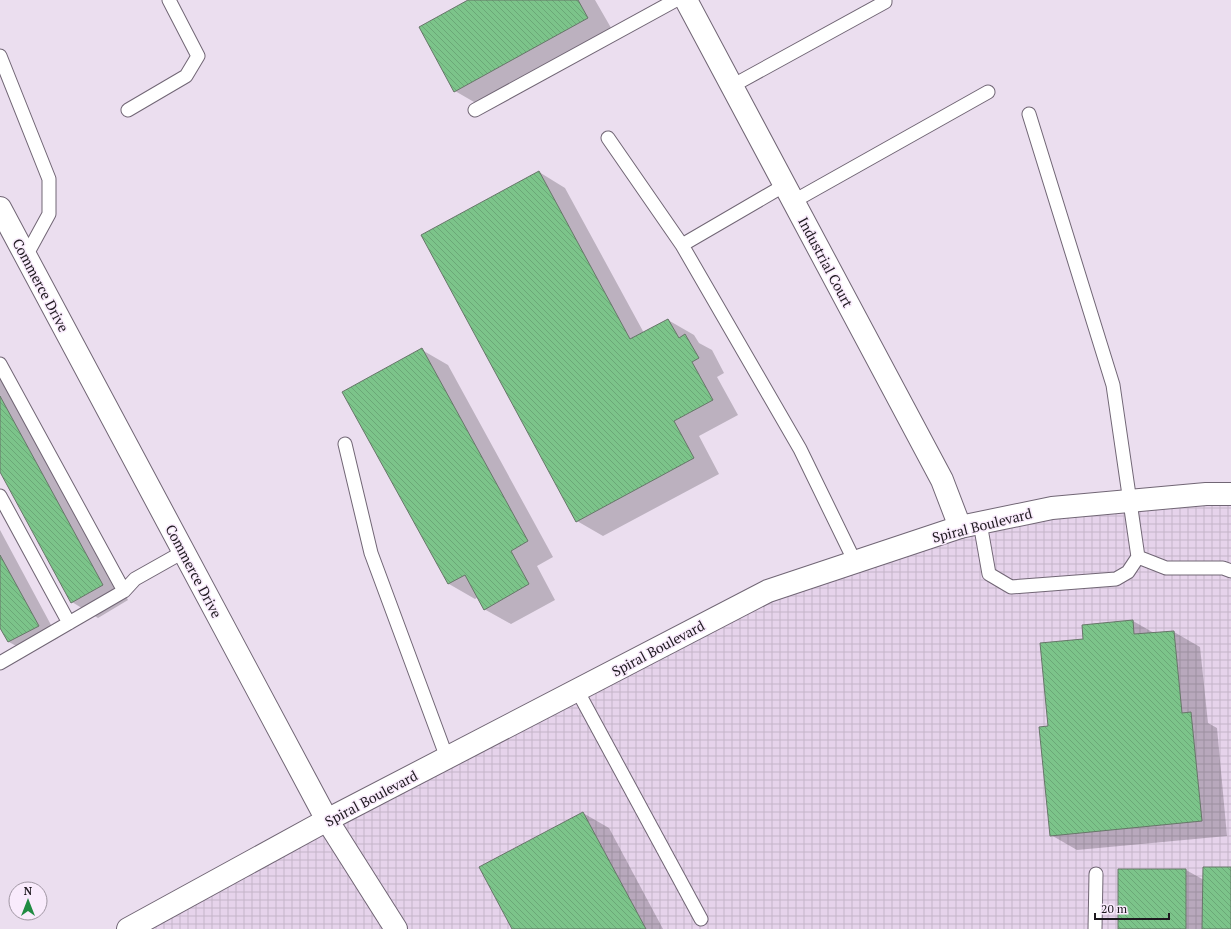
<svg xmlns="http://www.w3.org/2000/svg" width="1231" height="929" font-family="'PT Serif',serif">
  <defs>
    <pattern id="industrial-grid" width="8" height="8" patternUnits="userSpaceOnUse"><rect width="8" height="8" fill="#e6d3eb"/><path d="M0 4h8M4 0v8" fill="none" stroke="#c5b5c9"/></pattern>
    <pattern id="building-back-hatch" width="6" height="6" patternUnits="userSpaceOnUse"><rect width="6" height="6" fill="#7cc48a"/><path d="M-1 5l2 2M0 0l6 6M5-1l2 2" fill="none" stroke="#6ba877"/></pattern>
  </defs>
  <rect width="100%" height="100%" fill="#ebdeef"/>
  <path fill="url(#industrial-grid)" d="M1231 494V929H128L768 591 960 527Z"/>
  <path fill="#0003" d="M470 0H595L614 33 481 106 455 91Z
    M539 172 565 188 644 333 668 320 694 335 699 343 712 350 724 373 717 377 738 415 699 436 719 474 603 536 577 521Z
    M422 350 448 365 553 557 537 566 555 600 511 624 484 609 478 597 475 599 449 584 344 392Z
    M0 364 128 600 98 618 72 602 0 470Z
    M0 530 58 638 29 653 9 642 0 625Z
    M1133 621 1154 633 1174 632 1200 647 1208 723 1217 728 1227 836 1077 850 1051 835 1049 727 1085 640Z
    M583 813 609 828 663 929H513Z
    M1231 868V929H1119L1186 870 1204 880Z"/>
  <path fill="url(#building-back-hatch)" stroke="#677669" d="M468 0H578L588 18 454 92 419 27Z
    M539 171 630 339 668 319 679 338 685 334 699 358 692 362 713 400 674 421 694 458 576 522 421 235Z
    M422 348 528 541 511 551 529 584 484 610 465 575 448 584 342 392Z
    M0 396 103 585 71 603 0 472Z
    M0 555 39 626 8 642 0 628Z
    M1133 620 1134 634 1174 631 1182 713 1191 712 1202 821 1050 836 1039 727 1048 726 1040 643 1083 639 1082 625Z
    M583 812 646 929H512L479 867Z
    M1203 867H1231V929H1202Z
    M1118 869H1186V929H1118Z"/>
  <g fill="none" stroke-linecap="round" stroke-linejoin="round">
    <g stroke="#716675" stroke-width="15">
      <path id="lane" d="M0 56 49 179V214L26 256
        M732 86 885 2V0
        M128 110 186 76 198 56 169 0
        M475 110 676 0
        M608 138 682 245 800 449 855 562
        M794 201 988 92
        M682 245 785 185
        M0 364 124 591
        M345 444 371 553 447 758
        M0 496 69 623
        M980 523 989 574 1011 587 1116 579 1128 572 1138 557 1113 385 1029 114
        M1138 557 1166 568H1223L1231 571
        M0 663 124 591 135 579 183 552
        M577 690 701 919
        M1095 929 1096 874"/>
    </g>
    <g stroke="#716675" stroke-width="24">
      <path id="street" d="M686 0 942 480 960 527
        M0 208 327 820 396 929"/>
    </g>
    <g stroke="#716675" stroke-width="24">
      <path id="secondary" d="M128 929 327 820 768 591 960 527 1052 508 1206 494H1231"/>
    </g>
    <use href="#lane" stroke="#fff" stroke-width="13"/>
    <use href="#street" stroke="#fff" stroke-width="22"/>
    <use href="#secondary" stroke="#fff" stroke-width="22"/>
  </g>
  <g text-anchor="middle" dominant-baseline="central" stroke-width="3" stroke-linejoin="round" paint-order="stroke">
    <g font-size="14" fill="#1e191f" stroke="#f9ebfc">
      <text transform="translate(826 262) rotate(62)">Industrial Court</text>
      <text transform="translate(41 285) rotate(62)">Commerce Drive</text>
      <text transform="translate(982 525) rotate(-14)">Spiral Boulevard</text>
      <text transform="translate(194 571) rotate(62)">Commerce Drive</text>
      <text transform="translate(658 648) rotate(-28)">Spiral Boulevard</text>
      <text transform="translate(371 798) rotate(-28)">Spiral Boulevard</text>
    </g>
  </g>
  <g transform="translate(28 901)"><circle r="19" fill="#f9ebfc" stroke="#a197a4"/>
  <path d="M0-3L7 15L0 10L-7 15Z" fill="#208b42"/>
  <text y="-6" font-size="11" font-weight="bold" text-anchor="middle" fill="#1e191f">N</text>
  </g>
  <path d="M1095 913v6h74v-6" fill="none" stroke="#1e191f" stroke-width="2"/>
  <text x="1101" y="913" font-size="12" fill="#1e191f" stroke="#f9ebfc" stroke-width="3" paint-order="stroke">20 m</text>
</svg>
